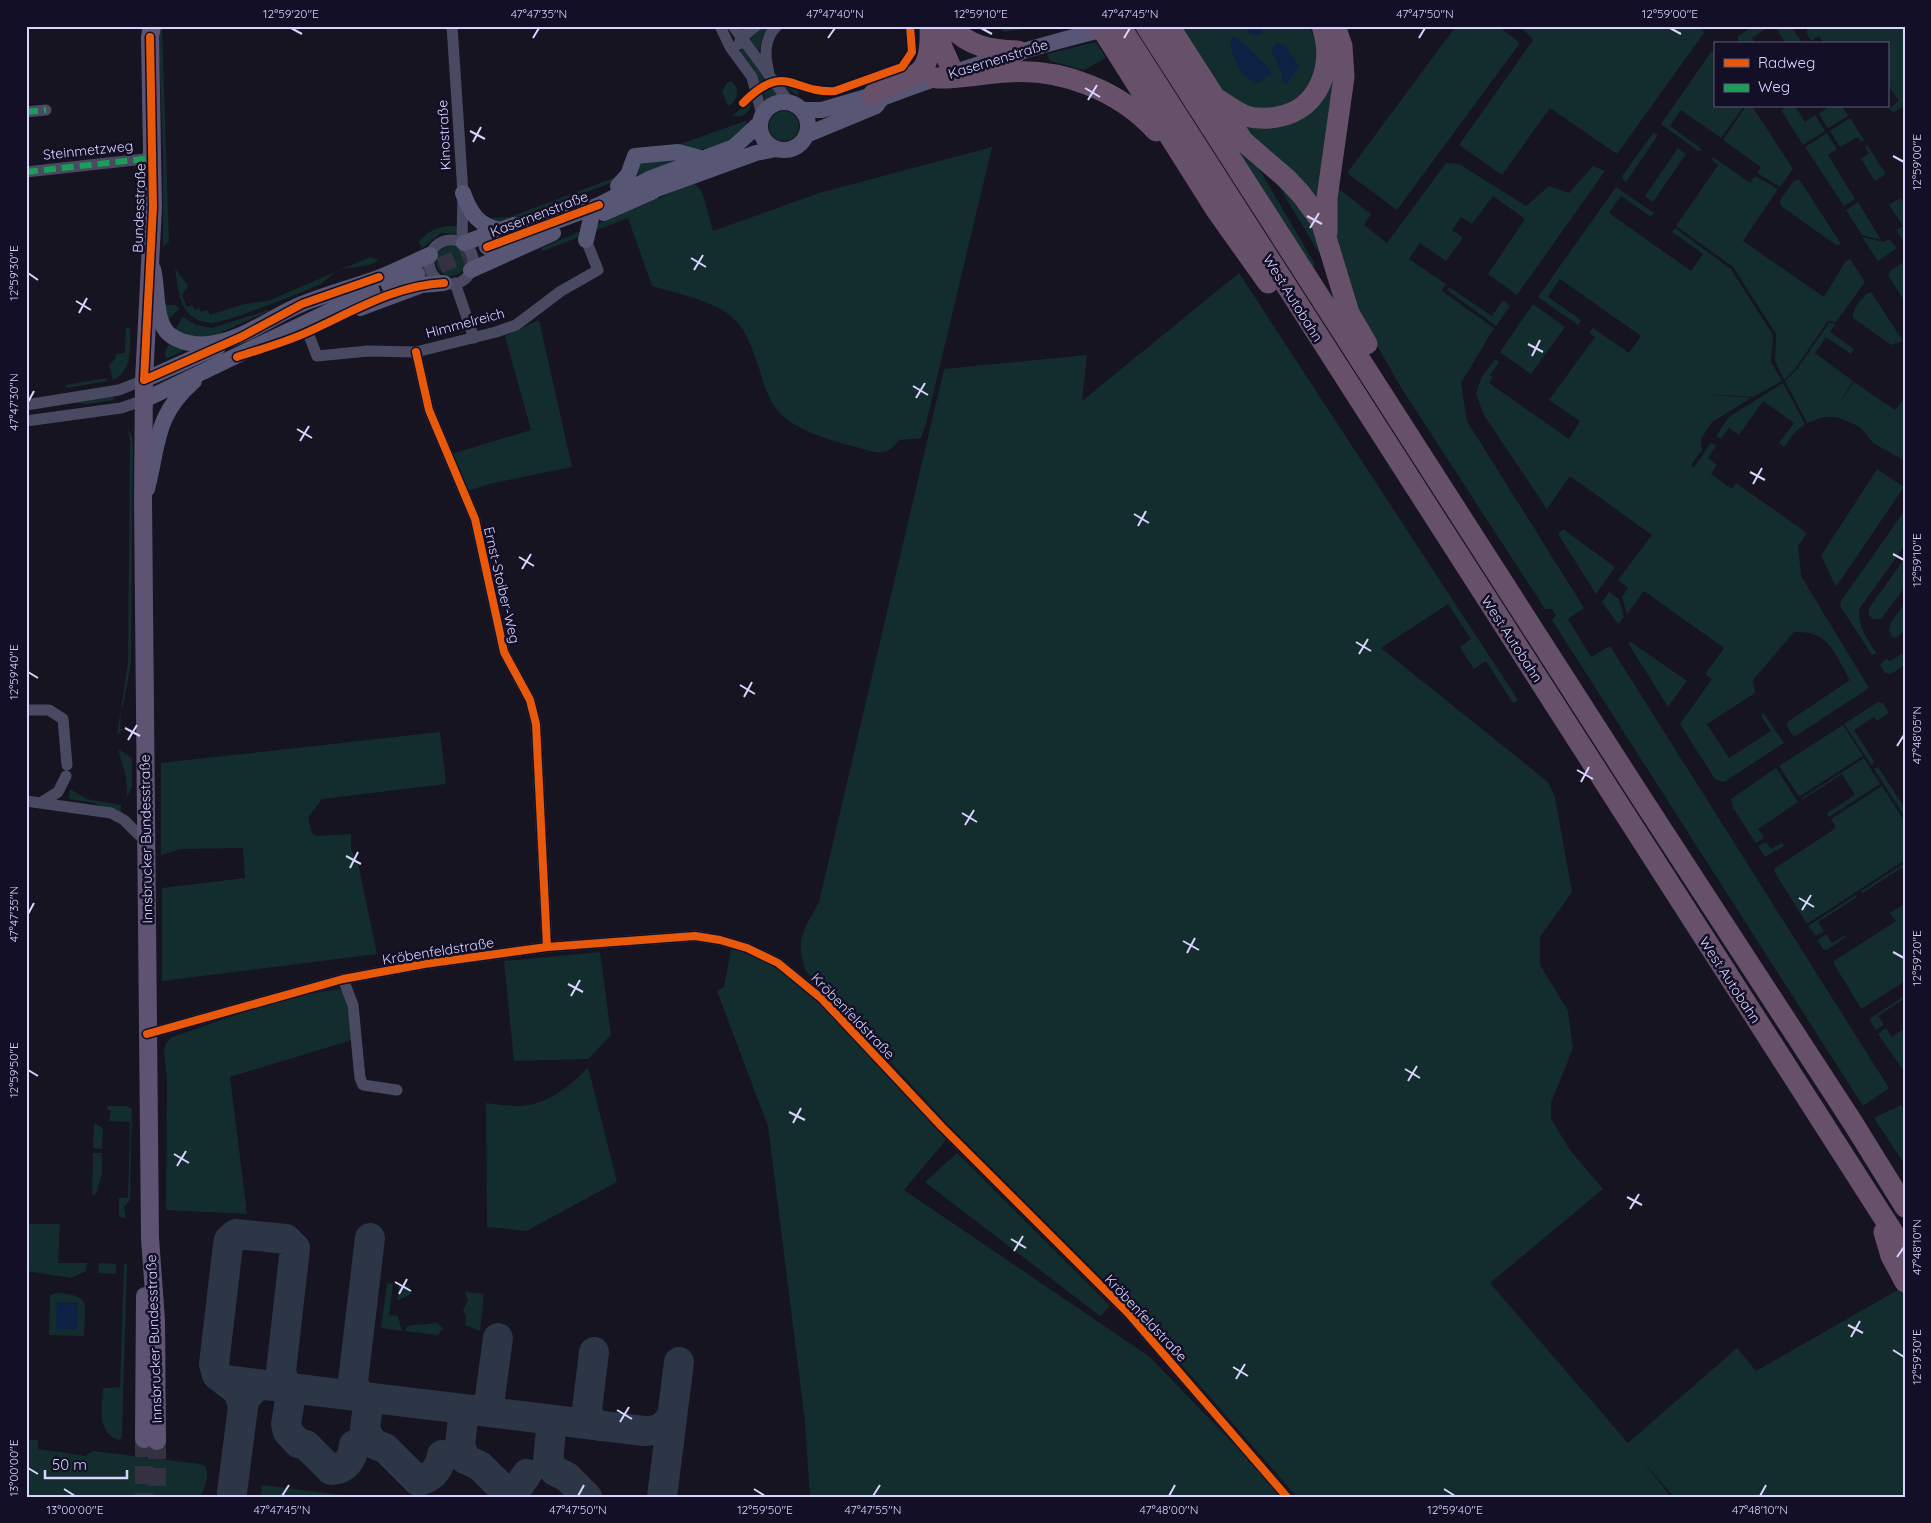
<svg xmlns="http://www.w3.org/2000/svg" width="1931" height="1523" font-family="Quicksand,sans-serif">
  <rect width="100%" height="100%" fill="#161421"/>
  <path fill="#132c2d" d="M158 26H162L169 241 163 247V153Z
    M763 26H770L763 36 758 56 746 40Z
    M1000 26H1041L1003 32Z
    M1179 26H1308C1324 49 1317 64 1310 89L1272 113 1229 101Z
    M1456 26H1498L1520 43 1397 210 1347 173Z
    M1520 26H1700L1704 33 1617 154 1550 108 1502 175 1459 145 1533 40Z
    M1754 26H1770L1752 38 1756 44H1738V36Z
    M1775 26H1791L1803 44H1786Z
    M1809 26H1905V111L1902 107 1893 113 1889 108 1899 101 1887 84V44H1824L1819 36 1811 41 1806 32Z
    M1096 42 1106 58 1084 70 1050 61 1047 54Z
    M743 49 766 80 759 84 756 73 740 51Z
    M1337 49 1322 213 1261 151 1235 116 1283 121Z
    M1715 50V106H1744L1721 138 1681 110 1670 126 1703 150 1698 151 1661 124 1711 52Z
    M731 81C741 88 738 101 728 106L722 91 727 83Z
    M784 83 800 87 798 96 780 84Z
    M770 86 778 94 765 100 763 90Z
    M750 101 751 107C747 114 741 119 733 115Z
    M1746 106H1752L1793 169 1780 187 1757 173 1761 167 1723 140Z
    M1787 106H1795L1805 122 1815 115 1825 131 1803 145 1781 110Z
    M1826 106H1842L1848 116 1828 128 1819 114 1827 108Z
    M769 126a15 15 0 1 1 30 0a15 15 0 1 1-30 0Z
    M1850 118 1864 140 1862 142 1858 137 1840 147 1830 131Z
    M745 121 747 123C728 152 697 151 666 149Z
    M1224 130 1255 162 1315 264 1313 267Z
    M1653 133 1658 135 1626 182 1622 178 1623 175Z
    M1827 133 1837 149 1828 155 1855 199 1844 206 1805 147Z
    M1867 145 1886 174 1875 181 1861 159 1869 153 1865 147Z
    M992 147 926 424 921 438 899 440C885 459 875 452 856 447 831 441 794 430 777 410 768 399 763 381 759 368 752 349 748 332 733 318 716 301 674 293 652 286L628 218 543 251 541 248 694 183 702 192 713 231 819 193Z
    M1678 148 1686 154 1653 202 1645 196Z
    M641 157 688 159 632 177Z
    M1713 157 1750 183 1755 176 1778 189 1743 241 1824 297 1845 262 1850 259 1865 282 1836 322 1828 321 1795 369 1784 380 1775 361 1776 334 1733 267 1676 226 1718 165 1711 159Z
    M1446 163 1459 164 1526 206 1549 186 1569 193 1593 166 1605 171 1517 295 1488 274 1525 219 1493 196 1472 224 1461 217 1452 230 1463 238 1446 261 1420 243 1409 259 1446 284 1442 291 1494 328 1461 383 1467 421 1584 608 1568 619 1591 657 1610 646 1889 1088 1863 1106 1552 620 1556 616 1552 609H1545L1400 386 1362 319 1343 275 1335 224V186L1371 214 1364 225 1387 243Z
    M624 174 618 180 510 222 497 223 489 218 510 217Z
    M1272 175 1306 209 1323 250 1319 253Z
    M1799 179 1841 244 1836 245 1781 206 1780 200 1794 181Z
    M1616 187 1654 213 1651 217 1621 196 1609 213 1691 271 1703 254 1672 232 1675 228 1731 269 1773 335 1771 362 1782 381 1753 397 1702 394 1751 398 1712 422 1701 439 1702 450 1691 465 1694 467 1711 443 1716 446 1708 458 1717 465 1711 474 1732 489 1736 483 1807 533 1798 546 1801 576 1869 688 1794 737 1786 725 1789 721 1850 680C1834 653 1830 630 1794 632L1753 680 1755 693 1707 724 1729 758 1771 731 1761 716 1764 714 1784 743 1724 782 1715 779 1680 724 1712 679 1705 674 1724 648 1644 591 1627 614 1622 597 1628 588 1618 580 1652 535 1570 476 1547 509 1484 415 1476 394 1481 378 1495 359 1499 362 1490 375 1493 377 1489 383 1569 439 1580 421 1549 400 1595 337 1589 333 1593 328 1629 353 1641 336 1560 279 1548 297 1581 320 1578 325 1538 297Z
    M1900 198 1905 204 1904 242 1896 230 1903 226 1889 205Z
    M1858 202 1881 240 1862 235 1846 210Z
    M447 226H458L460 234 441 233 422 248 419 242C427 232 435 228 447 226Z
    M1862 237 1884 242 1889 239 1897 248 1878 261Z
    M436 261a15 15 0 1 1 30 0a15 15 0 1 1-30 0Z
    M370 257 379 260C365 270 347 264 333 274 328 277 326 281 321 284 306 291 223 324 211 323 206 323 197 320 193 317 179 308 177 283 175 268L188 286 182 295 187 307 192 305 195 310 199 308 201 312 208 310 210 315 244 304 268 301Z
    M1905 261V302L1888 275 1890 271Z
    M1239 273 1518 700 1513 703 1486 661 1474 669 1460 647 1471 639 1448 604 1381 648 1548 782 1555 797 1572 892 1540 937V965L1568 1011 1573 1048 1551 1103V1119L1570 1150 1603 1189 1490 1283 1628 1443 1737 1348 1756 1371 1901 1288 1905 1295V1497H1674L1643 1461 1671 1497H1297L1132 1308 946 1122 805 970C795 938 804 930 819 902L944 369 1087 355 1082 401Z
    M1449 287 1492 316 1503 300 1510 306 1496 326 1447 290Z
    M1871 292 1903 341 1891 345 1853 318C1852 310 1863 294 1871 292Z
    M1533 304 1565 327 1531 374 1500 352Z
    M163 305H176L179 309 166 322Z
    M268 310 269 311 209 338 203 339 174 331 183 317 196 325 212 328Z
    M539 320 572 467 489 484 468 491 451 454 531 430 505 336Z
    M1829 323 1835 324 1830 332 1854 349 1851 354 1826 337 1815 353 1853 381 1839 405 1854 382 1895 410 1905 397V461L1873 443 1860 427 1837 417H1823L1807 423 1785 381 1797 369Z
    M126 328H130C130 346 133 372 113 380L109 365 115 359 116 354 125 353Z
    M171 340 189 348 166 359 165 352Z
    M106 378 107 381 67 388 66 385Z
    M1783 383 1805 424 1795 432 1784 447 1779 443 1794 423 1763 401 1739 435 1729 428 1721 439 1716 436 1729 417Z
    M113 396 114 400 87 404 73 403Z
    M128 429 132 436 133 447 131 662 123 706 121 707 120 729H123L117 735 128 663 130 441Z
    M1877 469 1904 487 1836 587 1821 556Z
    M1905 510V545L1860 608C1856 625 1868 640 1877 654L1872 655 1840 606 1841 601Z
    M1563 529 1615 567 1596 594 1558 534Z
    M1905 558V587L1881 619H1872L1869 615V608Z
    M1609 592 1619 599 1624 617 1618 624 1602 602Z
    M1905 603V630L1896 638 1891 636 1889 630 1891 622Z
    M1631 642 1687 681 1668 707 1628 643Z
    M1905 652V665L1891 674 1885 673 1880 665 1886 659 1890 661Z
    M1878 702 1883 703 1889 713 1877 721 1874 717 1854 730 1874 761 1872 766 1844 724Z
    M1843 725 1863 756 1800 796 1798 795 1779 766Z
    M440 732 446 784 322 799 308 818 312 833 317 836 351 834V850L358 863 377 954 162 981V888L245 878 243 848 181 849 161 855V763Z
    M118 749 132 758V787L127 797 126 777Z
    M1864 758 1880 784 1829 817 1827 813 1855 795 1842 774 1802 800V798Z
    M1878 767 1903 805 1905 804V817L1874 769Z
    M1776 768 1798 802 1758 829 1764 838 1756 843 1733 808 1731 799Z
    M1882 786 1905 822V860L1807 924 1774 871 1775 868 1836 828 1831 819Z
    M70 789 87 799 121 805V813L94 803 69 799Z
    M1766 842 1771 849 1782 843 1784 846 1765 857 1758 846Z
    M1905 863V873L1901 868 1863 893 1861 891Z
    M1856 895 1857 897 1818 922 1824 931 1816 936 1808 926Z
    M1905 904V981L1863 1008 1860 1007 1834 964V961L1896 921 1890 913Z
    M1826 934 1832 943 1845 935 1846 937 1827 950 1823 949 1817 940Z
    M731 949 750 955 772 965 827 1009 946 1140 904 1190 1150 1357 1250 1461 1280 1497H810L805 1422 768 1126 717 991 724 987Z
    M600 952 611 1035 588 1059 514 1061 504 961Z
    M340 989 346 996 352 1040 230 1077 247 1214 166 1210 167 1078 164 1052 166 1043 172 1037C226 1019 283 996 340 989Z
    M1903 997 1904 999 1878 1016 1884 1025 1876 1030 1870 1021 1871 1018Z
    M1886 1028 1892 1037 1905 1028V1073L1878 1034Z
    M588 1067 617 1182 526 1231 487 1227 486 1103C496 1104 507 1106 517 1106 544 1107 571 1086 588 1067Z
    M1901 1105 1905 1110V1165L1874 1118Z
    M107 1106H126L132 1109 130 1200 124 1207 126 1218 119 1217V1198H128L130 1122 109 1121 111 1111 108 1110Z
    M94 1123 103 1128 102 1149 93 1148Z
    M93 1153H102V1174L96 1194 92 1195Z
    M957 1153 1110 1306 1100 1316 925 1182Z
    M26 1224H60L58 1263H87L86 1271 71 1278 26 1271Z
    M99 1263 116 1264V1274L98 1273Z
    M127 1263 122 1436 120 1440C96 1433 102 1409 103 1388L120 1387 124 1264Z
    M387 1283 393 1284 389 1315 398 1316 402 1331 381 1328Z
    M399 1285 409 1286 411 1294 397 1301Z
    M465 1292 484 1294 480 1331 465 1325 466 1317 463 1310 468 1300Z
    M54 1293C66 1294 79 1293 85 1304L84 1336 49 1335 50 1295H54Z
    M436 1322 443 1328 438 1335 405 1331 406 1327C416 1323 425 1326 436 1322Z
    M26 1440H38V1449L85 1456 93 1451 200 1464 205 1466C210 1476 205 1487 200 1497H26Z
    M262 1485 357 1497H261Z"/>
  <path fill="#0d2144" d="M1246 26H1262V32L1259 35 1249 34V29Z
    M1233 37C1242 39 1261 61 1270 69L1271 76H1267L1259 83C1241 79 1234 60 1230 44Z
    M1277 43 1284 45 1299 66 1287 84 1282 81V73L1271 51Z
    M57 1302 78 1303 77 1330 56 1329Z"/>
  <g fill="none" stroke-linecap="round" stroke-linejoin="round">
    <path stroke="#2c3646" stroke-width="30" d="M594 1352 587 1409 590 1420 599 1426
      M225 1380 644 1431C658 1431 666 1427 672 1415
      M292 1388 286 1424 288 1432 298 1443 306 1445 331 1470C345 1470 353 1459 354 1445
      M366 1398 356 1391 353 1381 370 1238
      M369 1398 365 1428 369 1438 376 1445 385 1448 418 1481C433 1478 439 1469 442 1455
      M243 1407 239 1392 217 1375 214 1364 228 1245 229 1240 236 1234 286 1239 295 1248 281 1371 284 1382 293 1389
      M464 1410 460 1445 465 1459 480 1466 505 1491 518 1487 527 1474
      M474 1411 486 1406 490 1397 498 1338
      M552 1420 548 1462 555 1471 567 1477 587 1497
      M232 1493 243 1407 245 1398 252 1391
      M662 1497 679 1362"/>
    <path stroke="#333142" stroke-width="16" stroke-dasharray="16 8" stroke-linecap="butt" d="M417 274 487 247"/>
    <path stroke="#333142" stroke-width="18" stroke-dasharray="18 9" stroke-linecap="butt" d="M144 1439V1497
      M157 1441V1497"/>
    <path stroke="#4a4962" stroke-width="11" d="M452 26 463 193 462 242
      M720 26 730 47 752 77 762 115
      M733 26 789 102
      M739 44 741 38 756 26
      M769 73C765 57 763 39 777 26
      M26 112 46 110
      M26 172 153 158
      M429 262a22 22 0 1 1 44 0a22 22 0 1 1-44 0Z
      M455 283 474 338
      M308 333 317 356 368 351 416 352 496 332 516 325 561 291 598 270 586 240
      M416 352 429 410 475 519 504 652 530 700 536 724 547 947
      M26 405 119 390 144 380
      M26 421 121 408 144 400
      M26 710H49L63 719 67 765
      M26 801 111 813 124 820 139 835
      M42 802 58 792 66 776
      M343 979 353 1005 360 1078 363 1085 397 1090
      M147 1034 343 979 424 964 547 947 695 936 720 940 747 948 778 963 822 999 942 1127 1128 1313 1287 1497"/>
    <path stroke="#575674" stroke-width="16" d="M760 126a24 24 0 1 1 48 0a24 24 0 1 1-48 0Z
      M802 110H822L873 95 882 98
      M806 135 876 106 882 98C958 69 1035 46 1113 27
      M618 186 628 175 635 156 678 152 704 159
      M463 193C470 213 479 227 502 230
      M643 194 756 153 776 149
      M604 213 652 192
      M586 240 591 218
      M464 243 514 225
      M487 247 599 205 649 179 734 147 760 123
      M153 269C158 287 154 321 169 334 178 342 197 346 209 344 244 340 270 317 302 304 327 294 353 287 378 278 396 271 413 262 430 255
      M471 270 553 233
      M389 285 417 274
      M360 308 422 285 444 283
      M144 380 218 347
      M144 400 372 291
      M147 489C159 443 154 416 194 381"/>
    <path stroke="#5e5373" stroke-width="18" d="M152 26 150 37 153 207 144 380 143 500 150 1238 156 1321 157 1441
      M144 1439 145 1296"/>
    <path stroke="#67516a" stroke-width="21" d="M950 26C969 47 991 50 1018 51
      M1100 26 1216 210 1268 283
      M1120 26 1905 1251
      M1146 26 1642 799 1853 1123 1905 1207
      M1169 26 1243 141 1287 179 1301 194 1321 221 1349 313 1367 344
      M934 29 953 72
      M936 78C961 79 983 73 1008 72 1062 68 1120 91 1156 131
      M873 95 877 90C919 75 932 76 930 26
      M1219 100C1228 106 1236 112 1246 116 1256 119 1266 119 1277 117 1320 110 1335 65 1322 26
      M1327 233V198L1344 77 1342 46 1335 26
      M1884 1232 1891 1256 1905 1282"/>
    <path stroke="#1a9f57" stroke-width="6" stroke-dasharray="12 6" stroke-linecap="butt" d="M26 112 46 110
      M26 172 153 158"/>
    <g stroke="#130f26" stroke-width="11">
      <path id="cycleway" d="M150 37 153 207 144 380 241 337 302 304 379 277
        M743 103C786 60 792 94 835 91L902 67 912 52 910 26
        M487 247 599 205
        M416 352 429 410 475 519 504 652 530 700 536 724 547 947
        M237 357C261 349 287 342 310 331 352 312 396 285 444 283
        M147 1034 343 979 424 964 547 947 695 936 720 940 747 948 778 963 822 999 942 1127 1128 1313 1287 1497"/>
    </g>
    <use href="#cycleway" stroke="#e8590c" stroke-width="8"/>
  </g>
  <path fill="none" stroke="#d9d4ff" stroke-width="2" d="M291 28 302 34M981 28 992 34M1670 28 1681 34M533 38 539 28M828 38 835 28M1124 38 1130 28M1419 38 1425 28M1085 88 1100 97M1088 100 1097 85M470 131 485 139M473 142 481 127M1893 156 1904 162M1307 216 1322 224M1310 228 1319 213M691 258 706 267M694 270 703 255M28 273 38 280M76 301 91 310M79 313 87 298M1528 344 1543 352M1532 356 1540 340M913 386 928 395M916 398 925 383M28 402 34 391M297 429 312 438M300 441 309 426M1750 472 1765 480M1753 484 1762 468M1134 514 1149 523M1138 526 1146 511M1893 554 1904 560M519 557 534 566M522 569 531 554M1356 642 1371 651M1359 654 1368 639M28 672 38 678M740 685 755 694M744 697 752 682M125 728 140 736M128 740 137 725M1897 746 1904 735M1577 770 1593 779M1581 782 1589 767M962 813 977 822M965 825 974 810M346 856 361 864M350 868 358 852M1799 898 1814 907M1802 910 1811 895M28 914 34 903M1183 941 1199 950M1893 952 1904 958M1187 953 1195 938M568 984 583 992M571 996 580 980M1405 1069 1420 1078M28 1070 38 1076M1408 1081 1417 1066M789 1112 805 1120M793 1123 801 1108M174 1154 189 1163M177 1166 186 1151M1627 1197 1642 1205M1630 1209 1639 1194M1011 1239 1026 1248M1014 1251 1023 1236M1897 1257 1904 1247M395 1282 411 1291M399 1294 407 1279M1848 1325 1863 1333M1851 1337 1860 1321M1893 1350 1904 1357M1233 1367 1248 1376M1236 1379 1245 1364M617 1410 632 1419M620 1422 629 1407M28 1468 38 1474M64 1489 75 1496M754 1489 765 1496M1444 1489 1455 1496M282 1496 289 1485M578 1496 584 1485M873 1496 880 1485M1169 1496 1175 1485M1760 1496 1766 1485"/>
  <g text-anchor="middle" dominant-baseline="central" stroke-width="5" stroke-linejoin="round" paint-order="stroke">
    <g font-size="14" fill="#d9d4ff" stroke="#130f26">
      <text transform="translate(998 59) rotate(-17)">Kasernenstraße</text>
      <text transform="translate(444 135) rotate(-93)">Kinostraße</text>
      <text transform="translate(88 150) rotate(-6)">Steinmetzweg</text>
      <text transform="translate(139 208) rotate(-88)">Bundesstraße</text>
      <text transform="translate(539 214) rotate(-21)">Kasernenstraße</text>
      <text transform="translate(1293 298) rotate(58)">West Autobahn</text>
      <text transform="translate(465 323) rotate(-15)">Himmelreich</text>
      <text transform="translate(502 585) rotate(77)">Ernst-Stoiber-Weg</text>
      <text transform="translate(1512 639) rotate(57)">West Autobahn</text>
      <text transform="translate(146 839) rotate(-91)">Innsbrucker Bundesstraße</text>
      <text transform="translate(438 951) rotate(-9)">Kröbenfeldstraße</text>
      <text transform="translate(1730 980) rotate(57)">West Autobahn</text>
      <text transform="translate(853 1016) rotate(46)">Kröbenfeldstraße</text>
      <text transform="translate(1146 1318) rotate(47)">Kröbenfeldstraße</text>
      <text transform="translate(154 1339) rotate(-92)">Innsbrucker Bundesstraße</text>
    </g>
  </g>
  <rect width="1931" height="1523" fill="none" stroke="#130f26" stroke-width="55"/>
  <rect x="1714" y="42" width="175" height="65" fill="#130f26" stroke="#625e7d"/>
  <rect x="1724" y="59" width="25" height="8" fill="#e8590c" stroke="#625e7d"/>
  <text x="1758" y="68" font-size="15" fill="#d9d4ff">Radweg</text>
  <rect x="1724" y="84" width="25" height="8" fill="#1a9f57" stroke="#625e7d"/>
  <text x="1758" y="92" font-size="15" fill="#d9d4ff">Weg</text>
  <path d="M45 1470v8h82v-8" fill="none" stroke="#d9d4ff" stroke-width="2.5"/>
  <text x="52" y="1470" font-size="15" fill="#d9d4ff" stroke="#130f26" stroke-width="4" paint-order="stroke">50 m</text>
  <rect x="28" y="28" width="1876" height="1468" fill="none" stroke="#d9d4ff" stroke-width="2"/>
  <g font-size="12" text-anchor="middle" fill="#d9d4ff">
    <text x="291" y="18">12°59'20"E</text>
    <text x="539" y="18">47°47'35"N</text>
    <text x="835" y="18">47°47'40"N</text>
    <text x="981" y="18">12°59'10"E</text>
    <text x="1130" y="18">47°47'45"N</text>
    <text x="1425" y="18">47°47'50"N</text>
    <text x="1670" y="18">12°59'00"E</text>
    <text transform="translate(1917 162) rotate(-90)" y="4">12°59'00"E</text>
    <text transform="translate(14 273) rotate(-90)" y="4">12°59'30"E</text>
    <text transform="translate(14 402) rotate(-90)" y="4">47°47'30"N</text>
    <text transform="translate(1917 560) rotate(-90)" y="4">12°59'10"E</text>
    <text transform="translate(14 672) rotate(-90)" y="4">12°59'40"E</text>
    <text transform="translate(1917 735) rotate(-90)" y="4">47°48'05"N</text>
    <text transform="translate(14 914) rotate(-90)" y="4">47°47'35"N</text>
    <text transform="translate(1917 958) rotate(-90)" y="4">12°59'20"E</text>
    <text transform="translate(14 1070) rotate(-90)" y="4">12°59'50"E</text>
    <text transform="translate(1917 1247) rotate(-90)" y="4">47°48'10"N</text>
    <text transform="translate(1917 1357) rotate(-90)" y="4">12°59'30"E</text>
    <text transform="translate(14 1468) rotate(-90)" y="4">13°00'00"E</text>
    <text x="75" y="1514">13°00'00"E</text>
    <text x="282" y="1514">47°47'45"N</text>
    <text x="578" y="1514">47°47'50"N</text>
    <text x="765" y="1514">12°59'50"E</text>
    <text x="873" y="1514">47°47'55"N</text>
    <text x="1169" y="1514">47°48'00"N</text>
    <text x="1455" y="1514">12°59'40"E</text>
    <text x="1760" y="1514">47°48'10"N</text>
  </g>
</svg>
